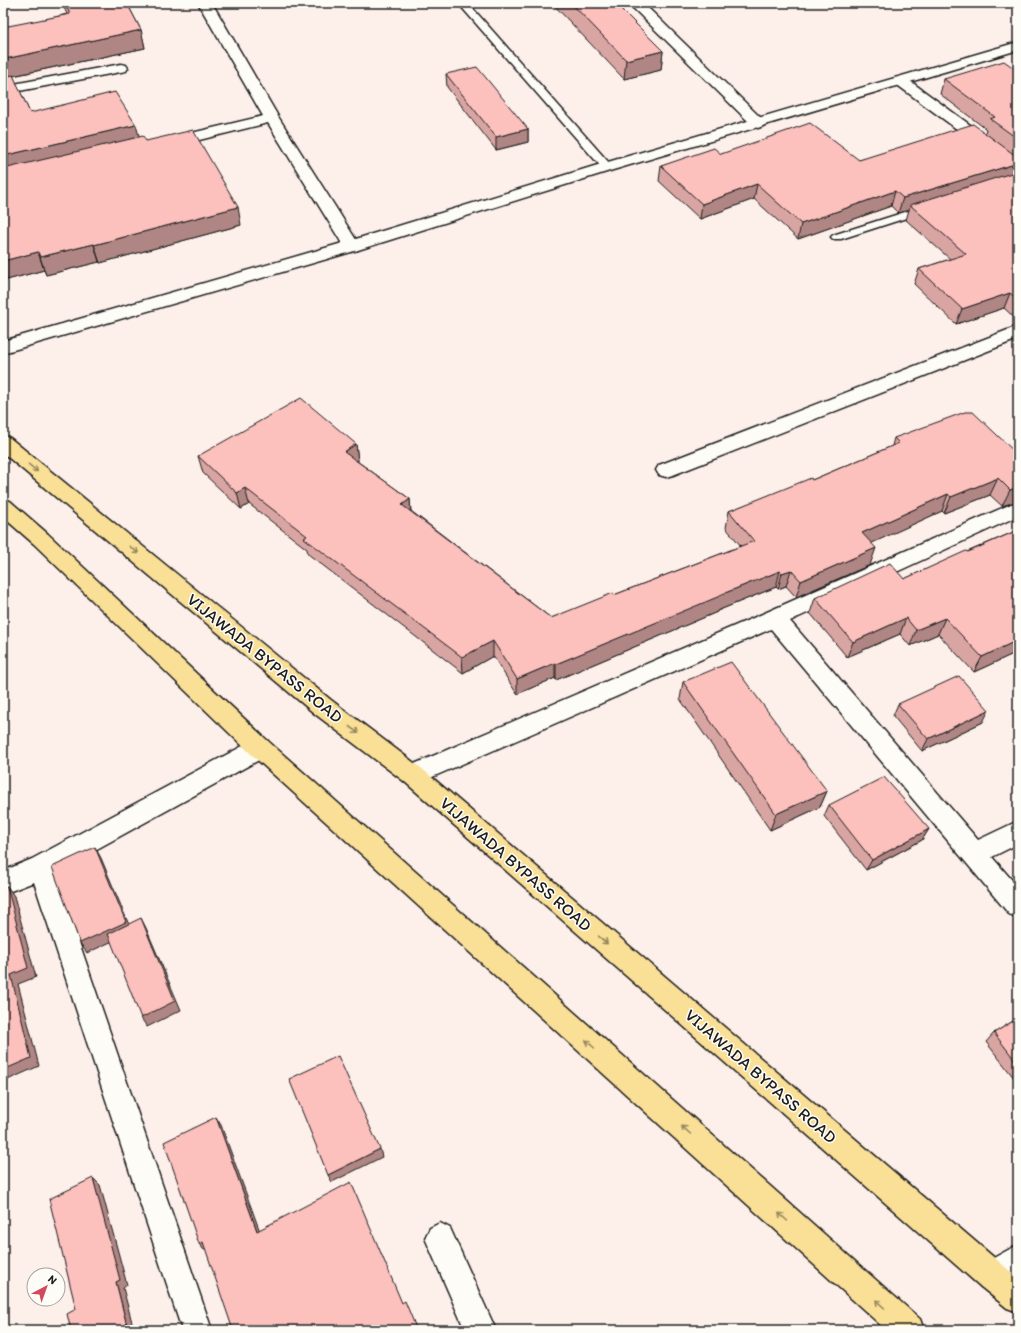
<svg xmlns="http://www.w3.org/2000/svg" width="1021" height="1333" font-family="Itim,sans-serif">
  <rect width="100%" height="100%" fill="#fdf0eb"/>
  <filter id="ink" filterUnits="userSpaceOnUse"><feTurbulence type="fractalNoise" baseFrequency=".025" numOctaves="2"/><feDisplacementMap in="SourceGraphic" scale="8" xChannelSelector="R" yChannelSelector="G"/><feConvolveMatrix kernelMatrix="1 2 1 2 8 2 1 2 1" color-interpolation-filters="sRGB"/></filter>
  <g filter="url(#ink)">
    <g fill="none" stroke-linecap="round" stroke-linejoin="round">
      <g stroke="#1c1c1c" stroke-width="3">
        <path id="lane" d="M458 3H468L611 165 612 167 611 169H603Z
          M927 205 932 208 931 210 841 239H833L831 237 833 235Z"/>
      </g>
      <g stroke="#1c1c1c" stroke-width="3">
        <path id="street" d="M198 3H212L279 118 360 246 358 250 352 251 346 250 268 123 167 148 162 146 159 143 162 140 263 116Z
          M628 3H643L763 120 766 123 763 126 758 128 753 126Z
          M121 64 126 65 128 68 126 71 3 94V86Z
          M901 77 906 78 1018 160V172L1012 170 896 84 894 81 896 78Z
          M1018 326V339L673 475 666 477 659 475 656 470 659 465Z
          M1018 501V516L790 621 978 840 1018 821V844L992 857 1018 887V918L1009 914 771 629 421 782 413 785 405 782 401 775 405 768 767 612Z
          M260 738 268 741 272 748 268 755 55 872 212 1330H182L34 882 3 894V871L32 859 252 741Z
          M440 1223 450 1228 496 1330H465L425 1238 430 1228Z
          M1018 1245V1277L992 1291 981 1287 977 1276 981 1265 1008 1250Z"/>
      </g>
      <g stroke="#1c1c1c" stroke-width="3">
        <path id="secondary" d="M1018 42V50L613 170 358 250 3 353V341L346 242 601 164Z"/>
      </g>
      <g stroke="#1c1c1c" stroke-width="3">
        <path id="primary" d="M3 436 10 438 331 700 421 768 1018 1278V1312L1007 1308 981 1287 405 782 315 714 3 453Z
          M3 499 10 501 48 534 268 741 920 1319 924 1330H886L252 755 34 544 3 517Z"/>
      </g>
      <use href="#lane" fill="#fdfcf7" fill-rule="evenodd"/>
      <use href="#street" fill="#fdfcf7" fill-rule="evenodd"/>
      <use href="#secondary" fill="#fdfcf7" fill-rule="evenodd"/>
      <use href="#primary" fill="#fadf96" fill-rule="evenodd"/>
    </g>
    <path fill="#d9a5a3" stroke="#1c1c1c" d="M62 3H127L141 30 145 48 13 76 30 113 139 137 146 141 241 225 100 263 99 262 46 275 44 270 3 281V30L67 14Z
      M552 3H615L663 51 661 70 624 79Z
      M1018 71V321L1004 308 956 324 914 284 919 269 950 259 906 220 909 210 898 213 891 206 798 239 754 199 700 219 659 181 661 166 721 154 859 160 985 133 986 129 940 94 944 79Z
      M446 74 528 129V142L496 150 447 87Z
      M894 438 1018 455V501L1002 506 990 495 944 513 942 511 871 543 870 565 796 597 786 586 778 589 776 587 717 611V612L556 680 555 678 517 694 493 656 463 673 308 554 307 549 249 504 241 509 203 473 198 456 356 444 358 461H357L410 499 411 511 551 618 614 595 741 546 726 528 729 511 812 480 892 446Z
      M1018 512V522L1015 519Z
      M1018 530V659L1013 654 974 672 938 634 910 646 900 634 847 657 810 613 815 598 904 579Z
      M683 682 827 791 820 807 770 830 680 699Z
      M898 704 983 722 922 751 893 716Z
      M829 805 929 829 922 840 866 870 824 816Z
      M1018 1018V1083L986 1042 994 1033Z"/>
    <path fill="#b08684" stroke="#1c1c1c" d="M141 30 145 48 12 76 3 85V66L5 59Z
      M663 51 661 70 624 79 626 60Z
      M136 125 141 143 3 175V156Z
      M528 129V142L496 150V137Z
      M1018 163V176L910 205 909 210 898 213 903 198Z
      M757 184 754 199 700 219 702 204Z
      M895 191 891 206 798 239 801 224Z
      M238 207 241 225 100 263 94 245Z
      M94 244 99 262 46 275 40 257Z
      M38 252 44 270 3 281V261Z
      M1010 293 1004 308 956 324 962 309Z
      M356 444 358 461 346 468 344 452Z
      M998 478 990 495 944 513 951 497Z
      M1018 487V501L1002 506 1010 490Z
      M245 488 249 504 241 509 237 493Z
      M948 494 942 511 857 550 862 533Z
      M410 499 411 516 402 505Z
      M876 548 870 565 796 597 801 581Z
      M791 570 786 586 778 589 782 573Z
      M780 571 776 587 717 611V612L556 680V664L720 595Z
      M906 618 900 634 847 657 853 642Z
      M945 618 938 634 910 646 916 630Z
      M1018 640V644L1013 654 974 672 982 657Z
      M493 641V656L463 673 462 657Z
      M555 663V678L517 694V679Z
      M989 710 983 722 922 751 928 739Z
      M827 791 820 807 770 830 776 814Z
      M929 829 922 840 866 870 872 860Z
      M95 847 101 858 132 932 87 953 80 943Z
      M7 886 14 896 36 977 18 984 39 1066 3 1082V1070L11 975Z
      M141 918 146 928 181 1010 147 1027 141 1018Z
      M216 1117 221 1125 262 1237 257 1231Z
      M380 1149 382 1157 332 1182 328 1175Z
      M93 1178 100 1185 127 1285 123 1288 134 1330H128L116 1282Z
      M203 1242 209 1248 204 1250 199 1244Z"/>
    <path fill="#fcc0bd" stroke="#1c1c1c" d="M65 3H127L141 30 5 59 8 65 3 66V30H4L3 27 70 14Z
      M571 3H615L663 51 626 60Z
      M1004 61 1018 71V139L990 119 995 117 944 79Z
      M477 67 528 129 496 137 446 74Z
      M13 75 30 113 115 92 136 125 3 156V77Z
      M810 123 859 160 973 124 1016 156 1018 157V163L903 198 895 191 801 224 757 184 702 204 661 166 714 148 721 154Z
      M193 130 238 207 94 245V244L40 257 38 252 3 261V169L143 136 146 141Z
      M1018 171V300L1010 293 962 309 919 269 966 254 910 205Z
      M301 398 356 444 344 452 410 499 402 505 551 618 613 593 614 595 754 541 729 511 811 478 812 480 899 443 894 438 965 412H973L1018 455V487L1010 490 998 478 951 497 948 494 862 533 876 548 801 581 791 570 782 573 780 571 720 595V596L556 664 555 663 517 679 493 641 462 657 304 538 307 536 245 488 237 493 198 456Z
      M1018 530V640L982 657 945 618 916 630 906 618 853 642 815 598 890 563 904 579 966 551 968 552Z
      M731 662 827 791 776 814 683 682Z
      M959 676 989 710 928 739 898 704Z
      M884 777 929 829 872 860 829 805Z
      M95 847 126 922 80 943 52 867Z
      M7 886 28 968 11 975 31 1058 3 1070V887Z
      M141 918 175 1001 141 1018 108 934Z
      M1018 1018V1064L994 1033Z
      M338 1056 380 1149 328 1175 289 1079Z
      M216 1117 257 1231 351 1182 402 1303 405 1301 417 1330H233L203 1242 199 1244 164 1142Z
      M93 1178 120 1280 116 1282 128 1330H71L67 1314 76 1309 49 1199Z"/>
    <defs><path id="oneway-shaft" d="M-6 0H5M1.5-3L5.5 0L1.5 3" fill="none" stroke-width="1.6" stroke-linecap="round" stroke-linejoin="round"/></defs>
    <g stroke="#96875f">
      <use href="#oneway-shaft" transform="translate(33 468) rotate(39)"/>
      <use href="#oneway-shaft" transform="translate(134 550) rotate(39)"/>
      <use href="#oneway-shaft" transform="translate(354 730) rotate(37)"/>
      <use href="#oneway-shaft" transform="translate(603 940) rotate(41)"/>
      <use href="#oneway-shaft" transform="translate(590 1044) rotate(-138)"/>
      <use href="#oneway-shaft" transform="translate(686 1130) rotate(-138)"/>
      <use href="#oneway-shaft" transform="translate(783 1217) rotate(-138)"/>
      <use href="#oneway-shaft" transform="translate(880 1304) rotate(-138)"/>
    </g>
  </g>
  <g text-anchor="middle" dominant-baseline="central" stroke-width="3" stroke-linejoin="round" paint-order="stroke">
    <g font-size="17" fill="#1c1c1c" stroke="#fdfcf7">
      <text transform="translate(265 658) rotate(39)">VIJAWADA BYPASS ROAD</text>
      <text transform="translate(516 864) rotate(41)">VIJAWADA BYPASS ROAD</text>
      <text transform="translate(761 1076) rotate(41)">VIJAWADA BYPASS ROAD</text>
    </g>
  </g>
  <rect width="1021" height="1333" fill="none" stroke="#fdfcf7" stroke-width="16"/>
  <rect x="8" y="8" width="1005" height="1317" fill="none" stroke="#1c1c1c" stroke-width="1.5" filter="url(#ink)"/>
  <g transform="translate(46 1287) rotate(41)"><circle r="19" fill="#fdfcf7" stroke="#a3a29f"/>
  <path d="M0-3L7 15L0 10L-7 15Z" fill="#d1495b"/>
  <text y="-6" font-size="11" font-weight="bold" text-anchor="middle" fill="#1c1c1c">N</text>
  </g>
</svg>
